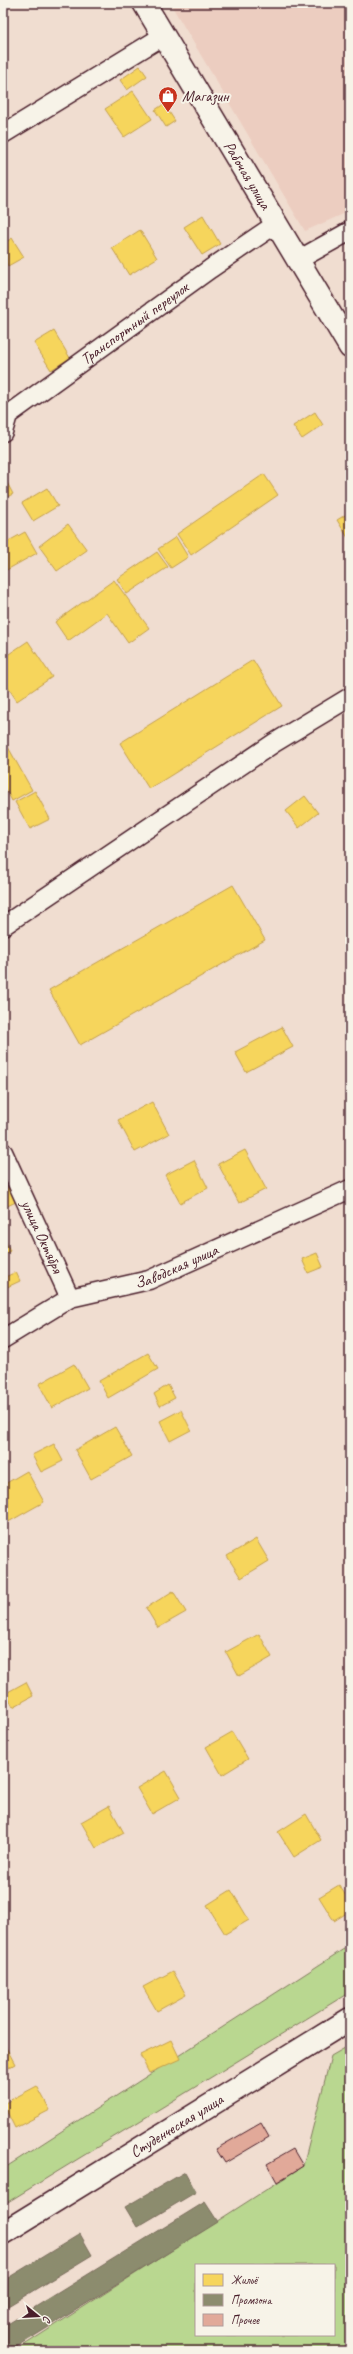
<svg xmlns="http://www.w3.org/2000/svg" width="353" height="2354" font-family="Caveat,sans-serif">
  <rect width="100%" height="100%" fill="#f0ddd0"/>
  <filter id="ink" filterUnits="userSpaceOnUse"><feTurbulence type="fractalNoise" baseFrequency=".025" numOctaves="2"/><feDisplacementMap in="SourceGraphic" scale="8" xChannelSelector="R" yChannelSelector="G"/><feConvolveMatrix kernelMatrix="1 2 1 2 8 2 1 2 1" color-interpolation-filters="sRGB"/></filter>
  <g filter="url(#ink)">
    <path fill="#eccdc0" d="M170 3H350V211L305 231Z"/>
    <path fill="#b9d790" stroke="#827b5e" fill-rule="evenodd" d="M350 1945V1992L3 2205V2169Z
      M350 2045V2351H15L303 2166 331 2056ZM196 2265H334V2335H196Z"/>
    <path fill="#f6d55c" stroke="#c29e4d" d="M140 66 147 76 127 90 120 80Z
      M133 91 152 119 124 137 105 109Z
      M164 104 175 121 166 127 155 110Z
      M203 215 220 244 202 255 184 227Z
      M140 230 157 258 129 275 112 248Z
      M12 238 24 257 8 266 3 257V244Z
      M54 331 70 358 51 370 34 343Z
      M315 412 323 425 302 439 293 426Z
      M264 474 278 495 191 555 177 534Z
      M3 475 13 494 3 499Z
      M47 488 58 506 33 521 22 503Z
      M350 512V541L337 520Z
      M68 524 87 550 57 571 39 546Z
      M25 532 37 553 3 572V544Z
      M176 537 188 557 171 568 158 549Z
      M157 552 168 567 127 594 117 579Z
      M114 580 149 628 128 643 107 613 68 641 55 622Z
      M28 641 52 677 17 701 3 680V658Z
      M253 660 282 706 149 789 120 743Z
      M3 738 32 790 12 801 3 784Z
      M35 791 50 819 30 829 15 802Z
      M305 796 318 813 299 828 286 811Z
      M233 885 265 940 80 1045 49 990Z
      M282 1027 293 1047 246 1072 235 1052Z
      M152 1102 169 1134 135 1152 118 1120Z
      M245 1150 266 1189 239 1203 218 1164Z
      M194 1160 208 1188 180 1203 165 1175Z
      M11 1186 18 1201 3 1208V1190Z
      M3 1236 10 1251 3 1255Z
      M317 1253 323 1267 308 1273 302 1259Z
      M16 1272 20 1281 3 1289V1278Z
      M148 1353 158 1369 108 1398 99 1381Z
      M74 1364 88 1388 52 1408 39 1384Z
      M168 1385 175 1398 160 1406 154 1394Z
      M181 1410 191 1430 170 1441 160 1421Z
      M115 1427 132 1456 91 1479 75 1450Z
      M54 1444 63 1461 41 1472 32 1455Z
      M27 1471 44 1502 3 1525V1485Z
      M256 1539 269 1561 241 1578 227 1556Z
      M173 1591 186 1612 158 1628 146 1608Z
      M259 1634 272 1657 239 1676 226 1652Z
      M26 1682 33 1696 13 1707 6 1693Z
      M232 1732 248 1759 222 1775 206 1747Z
      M166 1771 181 1797 152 1814 137 1788Z
      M109 1806 124 1833 96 1848 81 1822Z
      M306 1814 321 1840 294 1857 278 1832Z
      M339 1885 350 1902V1911L334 1921 319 1897Z
      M231 1890 249 1920 225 1934 207 1905Z
      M173 1971 186 1995 157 2011 143 1987Z
      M171 2040 180 2059 149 2073 140 2055Z
      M3 2042 15 2064 3 2071Z
      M37 2086 50 2110 15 2128 3 2104Z"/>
    <path fill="#8c8c6e" stroke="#786b5a" d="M185 2172 196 2192 137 2227 125 2207Z
      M205 2202 218 2222 10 2351H3V2327Z
      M80 2234 92 2255 3 2309V2281Z"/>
    <path fill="#e1a999" stroke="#4a1f2b" d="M261 2123 269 2137 225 2163 216 2149Z
      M293 2149 303 2166 277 2182 267 2164Z"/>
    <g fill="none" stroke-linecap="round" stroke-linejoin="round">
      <g stroke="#4a1f2b" stroke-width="21">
        <g id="street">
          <path d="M3 134 163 36"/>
          <path d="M298 260 350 231"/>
          <path id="s1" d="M3 432 8 415 210 269 276 224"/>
          <path d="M3 926 274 743 350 697"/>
          <path id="s2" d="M3 1152 70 1298"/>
          <path id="s3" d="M3 1339 70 1298 149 1280 350 1189"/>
        </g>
      </g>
      <g stroke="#4a1f2b" stroke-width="25">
        <g id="secondary">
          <path id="s4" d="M144 3 350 347"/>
          <path id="s5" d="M3 2233 350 2019"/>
        </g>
      </g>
      <use href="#street" stroke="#f7f3e8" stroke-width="18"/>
      <use href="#secondary" stroke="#f7f3e8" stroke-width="22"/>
    </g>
  </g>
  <defs>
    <g id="shop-pin" transform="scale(1)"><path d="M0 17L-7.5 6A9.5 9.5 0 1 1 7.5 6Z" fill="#c8321e" stroke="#f7f3e8"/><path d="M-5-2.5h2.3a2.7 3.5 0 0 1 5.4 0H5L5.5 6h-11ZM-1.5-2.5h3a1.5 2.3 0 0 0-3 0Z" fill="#fff"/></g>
  </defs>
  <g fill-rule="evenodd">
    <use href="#shop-pin" x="168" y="96"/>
  </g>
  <g text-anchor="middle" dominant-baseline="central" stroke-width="4" stroke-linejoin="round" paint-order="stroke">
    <g font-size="16" fill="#4a1f2b" stroke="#f7f3e8" text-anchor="start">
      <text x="182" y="96">Магазин</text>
    </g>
    <g font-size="16" fill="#4a1f2b" stroke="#f7f3e8">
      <text stroke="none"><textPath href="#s4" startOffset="201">Рабочая улица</textPath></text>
      <text stroke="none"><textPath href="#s1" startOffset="174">Транспортный переулок</textPath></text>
      <text stroke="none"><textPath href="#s2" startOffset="93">улица Октября</textPath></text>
      <text stroke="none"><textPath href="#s3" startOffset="190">Заводская улица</textPath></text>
      <text stroke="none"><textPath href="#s5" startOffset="204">Студенческая улица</textPath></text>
    </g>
  </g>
  <rect width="353" height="2354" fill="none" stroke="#f7f3e8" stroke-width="16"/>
  <rect x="8" y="8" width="337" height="2338" fill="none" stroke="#4a1f2b" stroke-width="1.5" filter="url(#ink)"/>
  <rect x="195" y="2264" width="140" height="72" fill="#f7f3e8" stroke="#b29e9c"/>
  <rect x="203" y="2274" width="20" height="12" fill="#f6d55c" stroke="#b29e9c"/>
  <text x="231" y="2284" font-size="12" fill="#4a1f2b">Жильё</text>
  <rect x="203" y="2294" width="20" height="12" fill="#8c8c6e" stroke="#b29e9c"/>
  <text x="231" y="2304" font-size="12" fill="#4a1f2b">Промзона</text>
  <rect x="203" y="2314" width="20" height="12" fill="#e1a999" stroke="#b29e9c"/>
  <text x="231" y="2324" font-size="12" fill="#4a1f2b">Прочее</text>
  <g transform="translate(38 2316) rotate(108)" stroke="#f7f3e8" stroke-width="3" paint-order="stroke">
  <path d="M0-3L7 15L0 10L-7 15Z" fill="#4a1f2b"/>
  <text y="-6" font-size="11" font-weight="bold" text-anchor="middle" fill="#4a1f2b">С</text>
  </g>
</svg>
